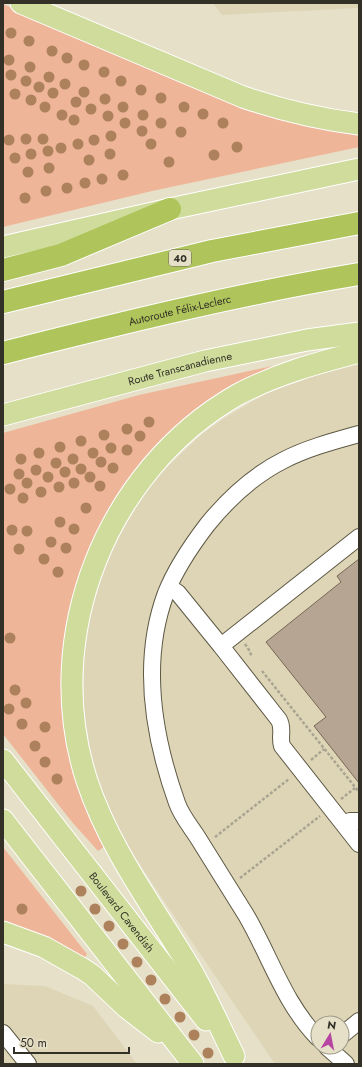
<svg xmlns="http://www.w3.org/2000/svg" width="362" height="1067" font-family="Jost,sans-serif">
  <rect width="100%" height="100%" fill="#e6e0c8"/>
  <path fill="#ded5b7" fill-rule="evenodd" d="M213 3H359V8L222 15Z
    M359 364V1064H275L156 889 129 848 114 821 101 789 91 757 84 709V656L87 631 97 590 115 543 137 506 151 486 167 467 201 435 223 419 267 393 315 376ZM318 1023H342V1047H318Z
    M3 984 45 986 93 1006 137 1064H3Z"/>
  <path fill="#efb599" d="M3 4 70 33 359 132V147L152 191 3 227Z
    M277 365 278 367 180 426 68 625 63 665 68 740 76 779 105 846 98 851 72 822 3 734V433L139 395Z
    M3 847 87 954 84 959 3 923Z"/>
  <path fill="#b5a592" stroke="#776857" d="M359 559V783L314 726 326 717 266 642 341 582 337 576Z"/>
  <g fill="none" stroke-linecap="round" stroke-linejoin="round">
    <g stroke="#5e5944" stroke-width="18">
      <path id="minor" d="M359 537 221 646 279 720C284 729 279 737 282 746L359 844
        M169 587 178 593 221 646
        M344 825 350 821H359
        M3 1033 28 1064
        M342 1035 359 1021
        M318 1038C284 1003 270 956 246 915 230 889 214 864 198 838 191 827 181 815 177 803 153 736 141 660 166 593 176 568 191 546 207 525 228 499 254 475 284 460 307 448 334 441 359 434
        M327 1047 346 1064"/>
    </g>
    <g stroke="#fff" stroke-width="23">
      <g id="major">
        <path d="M21 3 243 97C281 110 319 119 359 124"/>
        <path d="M3 247 170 209 359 169"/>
        <path id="s1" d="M3 415 205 361 307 340 359 333"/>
        <path id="s2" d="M3 760 206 1020"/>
        <path d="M3 820 193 1064"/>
        <path d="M3 932 44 947 83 969 92 975 127 1008 158 1032"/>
        <path d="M234 1056C220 1027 206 996 190 968 154 908 109 848 87 781 40 637 106 470 237 395 276 374 317 363 359 352"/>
      </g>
    </g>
    <g stroke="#fff" stroke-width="24">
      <g id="highway">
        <path d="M3 270 61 255 170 209"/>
        <path d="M3 302 212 251 359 223"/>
        <path id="s3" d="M3 353C121 323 239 294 359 274"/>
      </g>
    </g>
    <path stroke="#a8a491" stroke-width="2.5" stroke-dasharray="3 2" stroke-linecap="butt" d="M245 644 249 650 252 657
      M262 671 359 792
      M311 760 324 749
      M341 799 355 788
      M215 837 289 779
      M240 878 320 816"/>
    <use href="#minor" stroke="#fff" stroke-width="16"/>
    <use href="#major" stroke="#cfdc9c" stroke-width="21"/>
    <use href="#highway" stroke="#afc45a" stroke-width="22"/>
  </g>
  <g fill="#ac815b">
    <circle cx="11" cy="33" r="5.5"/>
    <circle cx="29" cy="41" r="5.5"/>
    <circle cx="52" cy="51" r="5.5"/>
    <circle cx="67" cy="58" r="5.5"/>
    <circle cx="9" cy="60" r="5.5"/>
    <circle cx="84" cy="65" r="5.5"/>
    <circle cx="30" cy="67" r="5.5"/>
    <circle cx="104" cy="72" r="5.5"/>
    <circle cx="11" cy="75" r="5.5"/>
    <circle cx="49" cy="77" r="5.5"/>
    <circle cx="26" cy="81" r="5.5"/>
    <circle cx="121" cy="81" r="5.5"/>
    <circle cx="65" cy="84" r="5.5"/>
    <circle cx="39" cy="87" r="5.5"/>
    <circle cx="141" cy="90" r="5.5"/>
    <circle cx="84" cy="92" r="5.5"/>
    <circle cx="53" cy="93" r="5.5"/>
    <circle cx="15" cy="94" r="5.5"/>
    <circle cx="161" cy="98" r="5.5"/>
    <circle cx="105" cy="99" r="5.5"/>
    <circle cx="31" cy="100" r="5.5"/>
    <circle cx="76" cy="102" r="5.5"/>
    <circle cx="45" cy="107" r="5.5"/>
    <circle cx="123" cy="107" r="5.5"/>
    <circle cx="184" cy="107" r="5.5"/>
    <circle cx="91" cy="109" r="5.5"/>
    <circle cx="203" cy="114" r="5.5"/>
    <circle cx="62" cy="115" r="5.5"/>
    <circle cx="143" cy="115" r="5.5"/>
    <circle cx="108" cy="116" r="5.5"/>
    <circle cx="74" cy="120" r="5.5"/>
    <circle cx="125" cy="123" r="5.5"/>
    <circle cx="161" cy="123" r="5.5"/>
    <circle cx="223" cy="123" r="5.5"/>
    <circle cx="142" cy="131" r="5.5"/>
    <circle cx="181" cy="132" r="5.5"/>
    <circle cx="111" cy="136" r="5.5"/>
    <circle cx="26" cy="139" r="5.5"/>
    <circle cx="43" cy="139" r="5.5"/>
    <circle cx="9" cy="140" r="5.5"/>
    <circle cx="94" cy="140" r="5.5"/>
    <circle cx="78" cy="144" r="5.5"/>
    <circle cx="151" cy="144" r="5.5"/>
    <circle cx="237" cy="147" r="5.5"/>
    <circle cx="61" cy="148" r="5.5"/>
    <circle cx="48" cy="151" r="5.5"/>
    <circle cx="31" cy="154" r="5.5"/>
    <circle cx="110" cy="154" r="5.5"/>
    <circle cx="214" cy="155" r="5.5"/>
    <circle cx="15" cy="158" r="5.5"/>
    <circle cx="89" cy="160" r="5.5"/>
    <circle cx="169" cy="162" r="5.5"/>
    <circle cx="49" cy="168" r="5.5"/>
    <circle cx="28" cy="172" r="5.5"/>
    <circle cx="123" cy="175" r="5.5"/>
    <circle cx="102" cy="179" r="5.5"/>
    <circle cx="85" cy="183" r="5.5"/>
    <circle cx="67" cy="188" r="5.5"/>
    <circle cx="46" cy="191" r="5.5"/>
    <circle cx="25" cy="198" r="5.5"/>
    <circle cx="149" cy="422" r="5.5"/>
    <circle cx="127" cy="429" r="5.5"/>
    <circle cx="104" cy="435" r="5.5"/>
    <circle cx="140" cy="436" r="5.5"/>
    <circle cx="81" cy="441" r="5.5"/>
    <circle cx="60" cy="447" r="5.5"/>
    <circle cx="111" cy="448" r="5.5"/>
    <circle cx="127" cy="450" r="5.5"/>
    <circle cx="39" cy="453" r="5.5"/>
    <circle cx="93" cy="453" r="5.5"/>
    <circle cx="21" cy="459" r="5.5"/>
    <circle cx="73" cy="459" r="5.5"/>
    <circle cx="101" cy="462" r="5.5"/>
    <circle cx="56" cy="463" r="5.5"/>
    <circle cx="113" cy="468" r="5.5"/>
    <circle cx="81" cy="469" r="5.5"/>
    <circle cx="36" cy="470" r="5.5"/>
    <circle cx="65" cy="472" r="5.5"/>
    <circle cx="19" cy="474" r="5.5"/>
    <circle cx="48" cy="477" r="5.5"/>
    <circle cx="90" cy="477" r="5.5"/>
    <circle cx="27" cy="483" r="5.5"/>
    <circle cx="74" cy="483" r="5.5"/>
    <circle cx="100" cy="486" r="5.5"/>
    <circle cx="59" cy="487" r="5.5"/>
    <circle cx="10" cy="489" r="5.5"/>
    <circle cx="41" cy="492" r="5.5"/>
    <circle cx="23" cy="498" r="5.5"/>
    <circle cx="86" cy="508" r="5.5"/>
    <circle cx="60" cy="522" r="5.5"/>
    <circle cx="74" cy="529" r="5.5"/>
    <circle cx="12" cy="530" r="5.5"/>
    <circle cx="27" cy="531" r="5.5"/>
    <circle cx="51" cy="542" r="5.5"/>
    <circle cx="66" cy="548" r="5.5"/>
    <circle cx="19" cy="549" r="5.5"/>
    <circle cx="44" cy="559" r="5.5"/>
    <circle cx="58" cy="572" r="5.5"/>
    <circle cx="10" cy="638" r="5.5"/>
    <circle cx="15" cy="690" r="5.5"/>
    <circle cx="26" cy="703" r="5.5"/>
    <circle cx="9" cy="709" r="5.5"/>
    <circle cx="22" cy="724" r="5.5"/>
    <circle cx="45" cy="727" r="5.5"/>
    <circle cx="35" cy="746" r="5.5"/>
    <circle cx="45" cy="762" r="5.5"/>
    <circle cx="57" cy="779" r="5.5"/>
    <circle cx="81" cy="891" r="5.5"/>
    <circle cx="22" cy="909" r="5.5"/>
    <circle cx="95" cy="909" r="5.5"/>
    <circle cx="109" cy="926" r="5.5"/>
    <circle cx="123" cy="944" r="5.5"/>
    <circle cx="137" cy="962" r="5.5"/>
    <circle cx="151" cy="980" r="5.5"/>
    <circle cx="165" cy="999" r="5.5"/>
    <circle cx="180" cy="1017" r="5.5"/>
    <circle cx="194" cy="1035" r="5.5"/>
    <circle cx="208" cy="1053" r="5.5"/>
  </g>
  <g text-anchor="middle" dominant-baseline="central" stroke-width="3.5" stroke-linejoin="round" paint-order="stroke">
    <rect fill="#e6e0c8" stroke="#686557" stroke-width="1" x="169" y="250" width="22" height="16" rx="3"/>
    <g font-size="10" font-weight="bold" fill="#323027">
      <text x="180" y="258">40</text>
    </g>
    <g font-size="11" fill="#323027" stroke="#e6e0c8">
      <text stroke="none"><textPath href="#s3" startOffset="182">Autoroute Félix-Leclerc</textPath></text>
      <text stroke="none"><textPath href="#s1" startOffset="183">Route Transcanadienne</textPath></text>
      <text stroke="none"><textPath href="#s2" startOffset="193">Boulevard Cavendish</textPath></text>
    </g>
  </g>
  <rect width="362" height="1067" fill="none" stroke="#323027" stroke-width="8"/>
  <g transform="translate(330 1035) rotate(10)"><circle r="19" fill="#e6e0c8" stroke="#9e9a88"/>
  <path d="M0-3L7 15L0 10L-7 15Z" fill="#b646a2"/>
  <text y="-6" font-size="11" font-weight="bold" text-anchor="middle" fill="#323027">N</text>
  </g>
  <path d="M14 1047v6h115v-6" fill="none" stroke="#323027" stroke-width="2"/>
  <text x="20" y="1047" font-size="12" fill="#323027" stroke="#e6e0c8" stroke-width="3" paint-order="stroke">50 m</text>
</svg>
